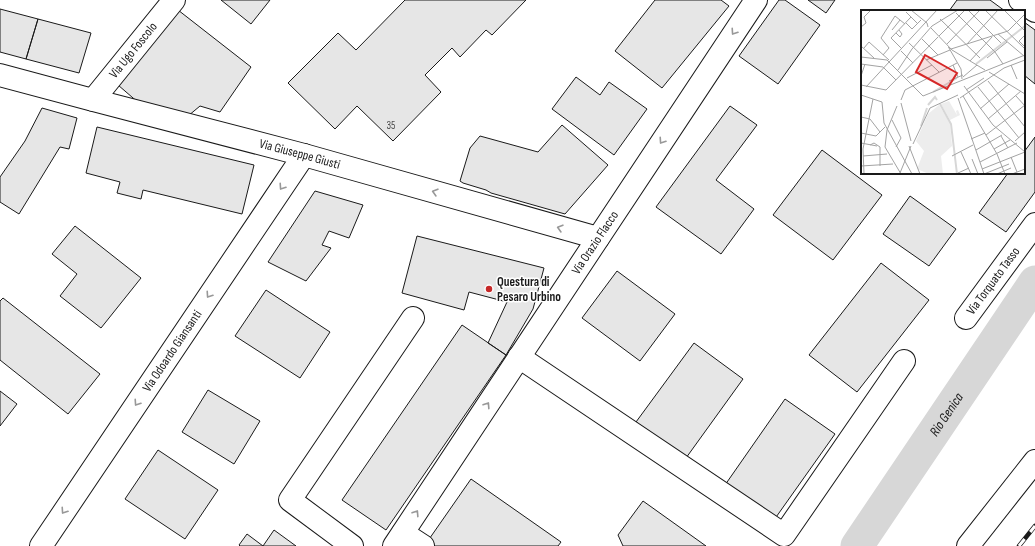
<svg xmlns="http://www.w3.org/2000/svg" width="1035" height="546" font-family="'Sofia Sans Condensed',sans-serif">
  <rect width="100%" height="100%" fill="#fff"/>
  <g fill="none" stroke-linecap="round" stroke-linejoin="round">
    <path stroke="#d7d7d7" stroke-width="33" id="s1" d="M857 546 1035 282"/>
  </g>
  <path fill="#e6e6e6" stroke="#1a1a1a" d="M221 0H270L251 24Z
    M405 0H526L492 35 486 30 460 57 452 48 425 75 441 92 393 141 357 106 335 129 288 83 338 33 356 50Z
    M655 0H721L729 6 662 88 615 51Z
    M779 0H785L820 25 778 84 739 56Z
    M808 0H835L826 13Z
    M957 0H990L1005 11H949Z
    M0 9 38 19 26 59 0 52Z
    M178 10 251 67 220 112 200 106 188 116 140 104 118 85Z
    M38 19 91 33 79 73 26 59Z
    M1024 22 1035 30V84L1024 75Z
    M576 77 600 95 609 82 647 109 614 155 552 109Z
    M730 106 757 125 716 180 754 209 721 254 656 207Z
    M42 108 77 118 69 149 60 147 19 214 0 202V177L25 141Z
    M562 125 608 165 565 214 491 193 486 190 463 183 460 181 470 148 480 136 538 152Z
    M97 127 254 165 242 214 143 190 141 199 117 193 120 182 86 173Z
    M1035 137V192L1006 232 979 213 1008 173H1024V152Z
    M822 150 882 195 833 260 773 215Z
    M315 191 363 205 349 238 329 231 322 245 331 248 306 281 268 262Z
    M910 196 956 229 929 266 883 234Z
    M75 226 141 278 101 328 60 296 77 274 52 254Z
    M417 236 544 268 533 309 506 355 488 343 507 302 469 292 464 310 402 293Z
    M881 263 929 300 857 392 809 355Z
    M617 271 675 314 640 361 582 318Z
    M266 290 330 332 300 378 235 336Z
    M3 298 100 374 68 414 0 360V301Z
    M462 325 506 355 386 530 342 500Z
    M694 343 743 379 686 458 636 422Z
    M208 390 260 421 234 464 182 432Z
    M0 391 17 404 0 426Z
    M785 399 835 434 774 520 725 485Z
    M158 450 218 490 185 539 125 499Z
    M471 479 561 542 558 546H427L425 545Z
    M643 501 706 546H623L618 535Z
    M274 530 296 546H240L239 545 247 534 263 546Z"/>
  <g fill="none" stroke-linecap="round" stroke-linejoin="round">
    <g stroke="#1a1a1a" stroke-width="24">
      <g id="minor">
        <path d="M1020 0 1035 11"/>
        <path id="s2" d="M0 75 93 100 304 155 598 238"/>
        <path id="s3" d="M93 100 174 0"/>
        <path id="s4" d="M966 318 1035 224"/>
        <path d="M519 357 784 535 904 361"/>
        <path d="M403 533 423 546"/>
        <path id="s5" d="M41 546 304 155"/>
        <path d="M352 546 290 500 413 318"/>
        <path id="s6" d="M394 546 756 0"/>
        <path d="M968 546 1035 461"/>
      </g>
    </g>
    <use href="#minor" stroke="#fff" stroke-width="22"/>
    <g stroke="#1a1a1a" stroke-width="4.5">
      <path id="rail" d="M1019 546 1035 526"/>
    </g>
    <use href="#rail" stroke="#fff" stroke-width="3" stroke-dasharray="9" stroke-linecap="butt"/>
  </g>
  <defs><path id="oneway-chevron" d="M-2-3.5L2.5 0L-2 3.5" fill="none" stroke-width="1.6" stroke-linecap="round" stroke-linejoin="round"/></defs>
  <g stroke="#989898">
    <use href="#oneway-chevron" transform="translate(734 32) rotate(124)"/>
    <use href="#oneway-chevron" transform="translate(662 141) rotate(124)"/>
    <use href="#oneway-chevron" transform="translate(282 187) rotate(124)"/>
    <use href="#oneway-chevron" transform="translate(435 192) rotate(-164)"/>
    <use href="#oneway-chevron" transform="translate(560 228) rotate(-164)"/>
    <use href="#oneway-chevron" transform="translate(209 295) rotate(124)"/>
    <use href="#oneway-chevron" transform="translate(137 403) rotate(124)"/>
    <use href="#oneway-chevron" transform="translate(487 405) rotate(-57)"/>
    <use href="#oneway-chevron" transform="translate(64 511) rotate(124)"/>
    <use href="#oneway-chevron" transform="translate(416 513) rotate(-57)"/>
  </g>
  <circle fill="#c62828" stroke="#fff" stroke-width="1.5" cx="489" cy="289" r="4"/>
  <g text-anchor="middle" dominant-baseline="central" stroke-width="3" stroke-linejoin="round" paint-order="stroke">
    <g font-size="11" fill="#4d4d4d">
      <text x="391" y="125">35</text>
    </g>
    <g font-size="13" fill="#1a1a1a" stroke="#fff">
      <text stroke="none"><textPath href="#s3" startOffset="64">Via Ugo Foscolo</textPath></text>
      <text stroke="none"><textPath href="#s2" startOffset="310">Via Giuseppe Giusti</textPath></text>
      <text stroke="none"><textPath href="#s6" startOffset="364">Via Orazio Flacco</textPath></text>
      <text stroke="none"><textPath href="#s4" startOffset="46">Via Torquato Tasso</textPath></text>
      <text stroke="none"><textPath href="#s5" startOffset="235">Via Odoardo Giansanti</textPath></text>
    </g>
    <g font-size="13" font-weight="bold" fill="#1a1a1a" stroke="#fff" text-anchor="start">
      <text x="497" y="282">Questura di<tspan x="497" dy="15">Pesaro Urbino</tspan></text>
    </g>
    <g font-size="14" font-style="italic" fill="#1a1a1a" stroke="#fff">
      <text stroke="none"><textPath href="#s1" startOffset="159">Rio Genica</textPath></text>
    </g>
  </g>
  <g transform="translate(861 10)">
    <rect width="164" height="164" fill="#fff"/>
    <path d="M88 91 96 105 95 101 97 100 99 105 89 110 80 94ZM78 95 89 113 91 136 80 146 82 164H68L56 159 63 141 55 131 67 104Z" fill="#ededed"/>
    <path fill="none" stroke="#d7d7d7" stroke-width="2" d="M115 54 164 16M72 82 96 68M79 94 90 114 96 164M67 95 74 87 76 90M60 116 66 98"/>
    <path fill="none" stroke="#a3a3a3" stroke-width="1" d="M50 0 66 13 67 17M107 0 140 33M124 0 164 39M143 0 164 21M45 2 57 14M95 3 134 42 142 54M79 9 119 48M45 13 51 19 60 10M0 17 5 13 3 7 10 0M70 18 91 40 124 60M31 20 39 10M35 23 39 27 41 24 38 20M137 24 163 46M164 25 158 31 164 37M78 26 104 0M30 28 50 7M30 28 41 39M61 29 77 45M48 33 78 62M86 34 119 0M106 34 137 0M0 36 13 48M87 37 90 39 147 21 164 4M3 38 8 32 28 50M88 38 100 59 101 69M40 41 52 53M22 45 28 38 20 28 34 6 44 14M0 47 26 50M126 48 146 32M26 50 62 86 164 45M65 50 89 40M109 51 131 27M0 54 22 57 35 70M92 55 97 67M150 55 156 69M37 60 51 39 71 16 97 0M128 62 164 84M0 66 4 54M102 67 116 55M46 68 71 55M88 71 102 65M127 71 164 117M0 75 25 80 77 27M103 76 132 115 164 142M5 77 76 0M117 77 158 128M105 80 123 68M0 85 21 92 23 113 51 164M102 86 136 144 144 164M155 86 164 96M97 88 123 164M99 88 143 58 164 50M40 90 44 80 96 53M40 93 50 131M36 96 26 120 24 137 40 164M119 99 148 74M0 107 9 109 19 122M127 109 160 81M31 110 40 128 35 137M0 123 15 126 24 117M125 125 164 95M140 126 147 138M110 129 124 123M154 131 164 122M0 133 16 136M52 134 69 98 97 85M9 135 13 133 19 137V156M48 136 59 164M133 139 149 130M115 140 141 125M100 142 110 164M2 146 26 144M91 146 112 135M150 147 156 162M111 149 117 164M119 152 156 133M0 156 32 154M121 159 164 142M39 163 50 136M97 163 108 158M3 164 2 139 12 89M123 164 148 154M136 164 150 158M151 164 164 159"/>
    <path fill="#d62828" fill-opacity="0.15" stroke="#d62828" stroke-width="2" d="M64 45 96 63 86 79 55 62Z"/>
    <rect width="164" height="164" fill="none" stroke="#1a1a1a" stroke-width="2"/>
  </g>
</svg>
